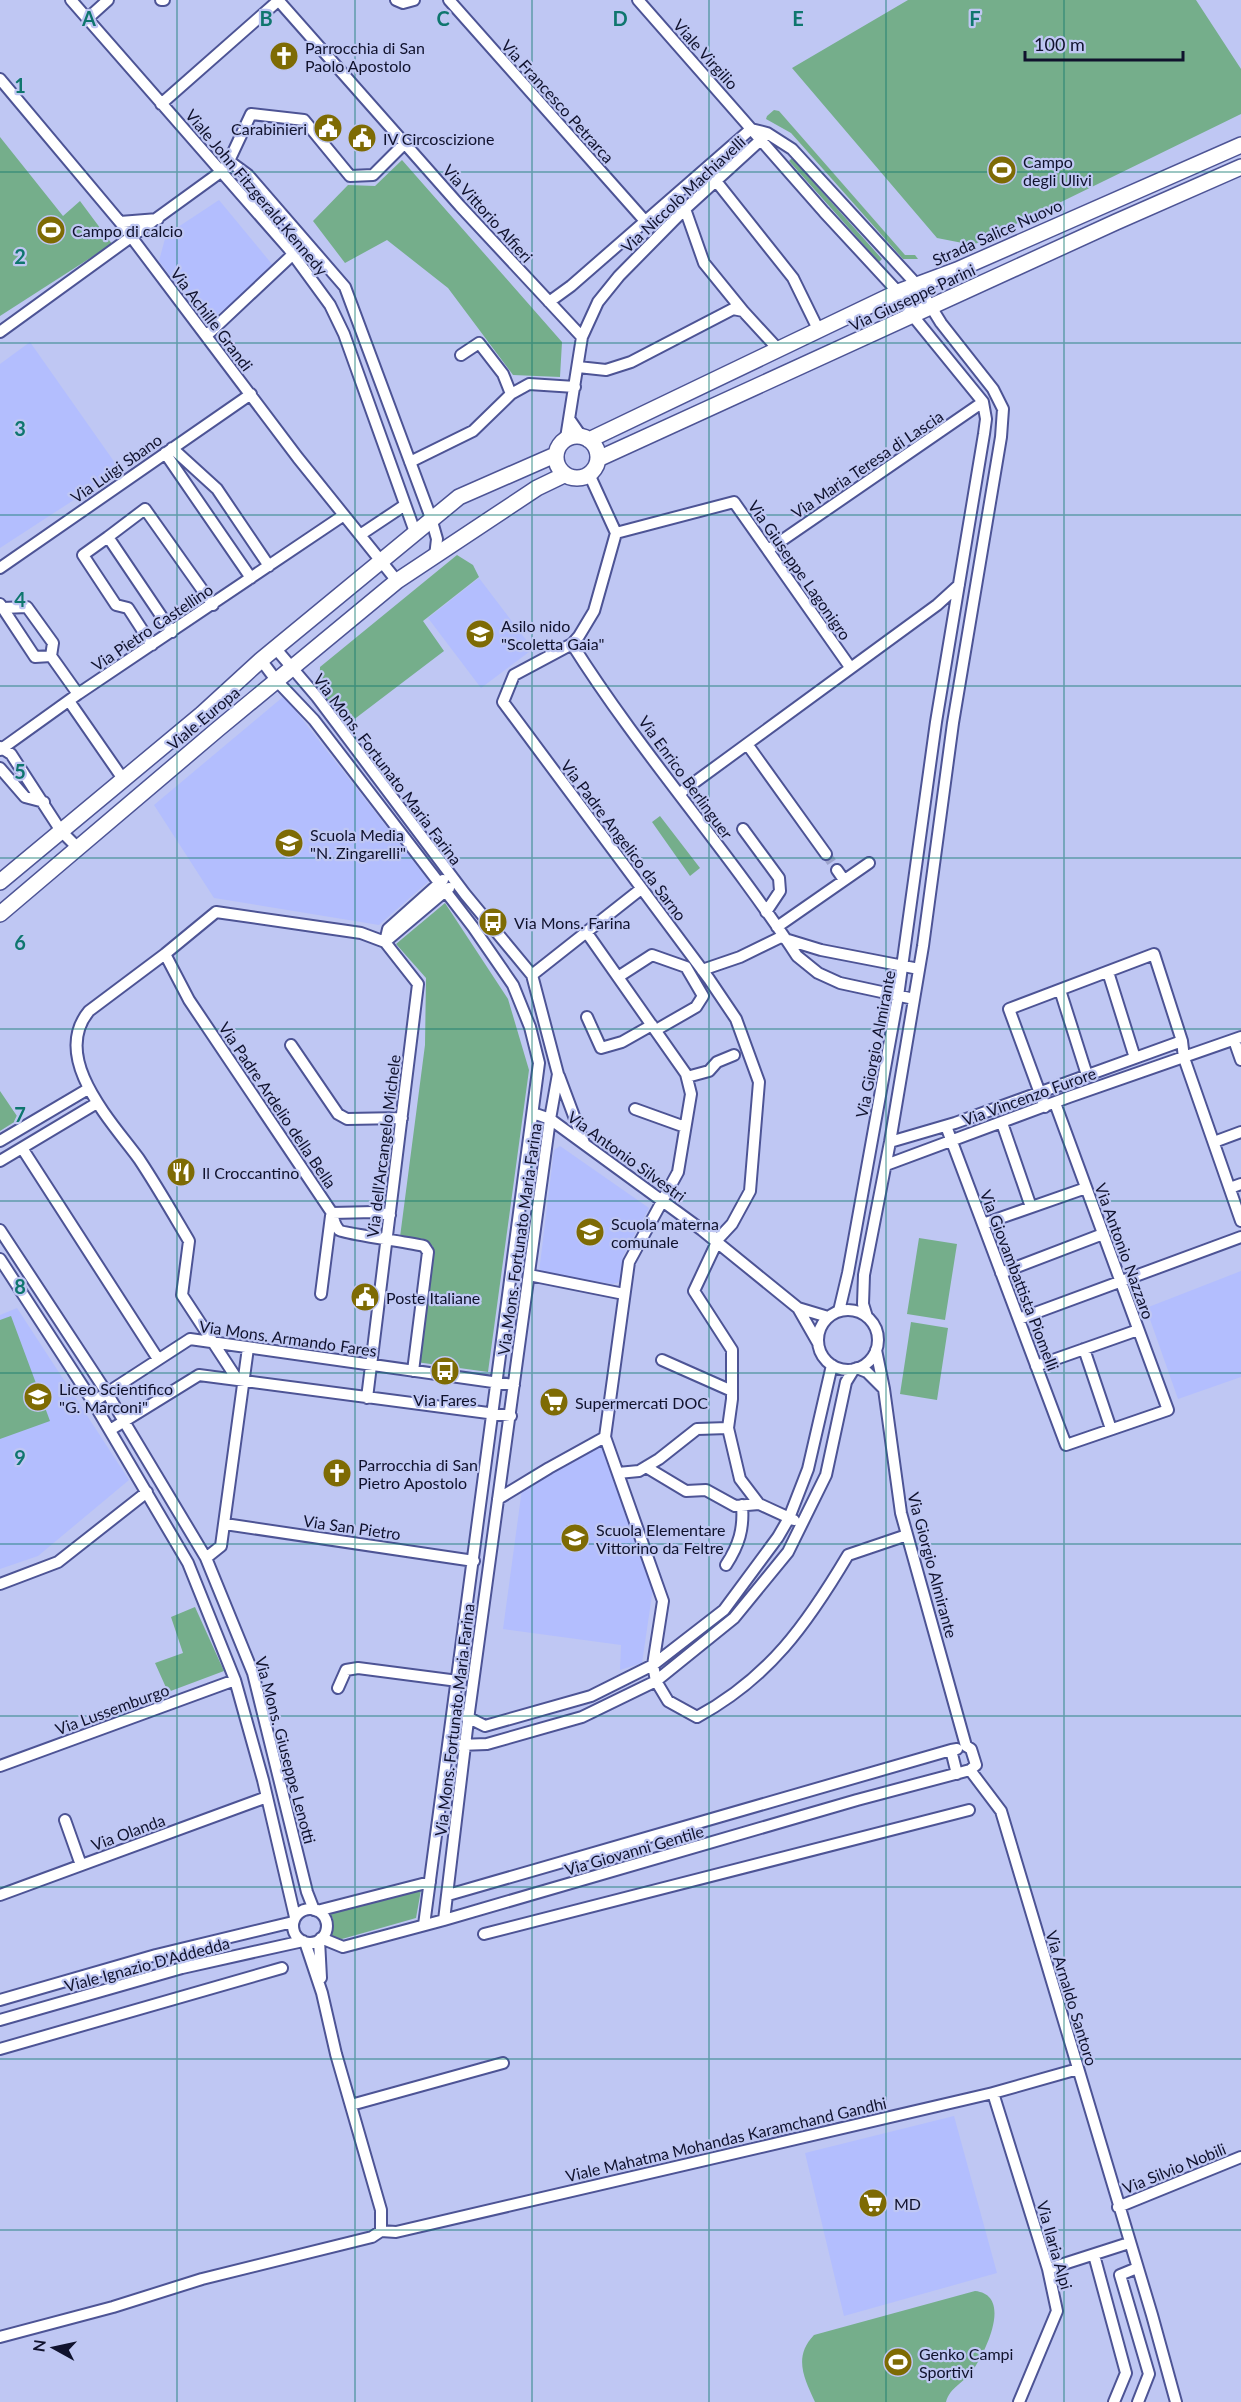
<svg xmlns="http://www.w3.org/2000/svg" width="1241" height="2402" font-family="Lato,sans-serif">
  <rect width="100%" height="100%" fill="#bfc7f3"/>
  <path fill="#b3befe" d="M219 200 276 269 206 323 159 261 166 235Z
    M30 342 120 470 0 548V364Z
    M479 578 533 649 481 688 428 618Z
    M284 696 429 881 379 925 214 898 154 805Z
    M560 1146 649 1208 623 1256 619 1282 613 1284 539 1272 554 1150Z
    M1241 1271V1377L1178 1399 1146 1308Z
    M17 1308 129 1480 38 1556 0 1569V1315Z
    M601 1446 653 1588 642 1663 620 1670 621 1645 503 1629 522 1489Z
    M954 2116 997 2273 844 2316 805 2153Z"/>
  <path fill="#75ae8b" d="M908 0H1196L1241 69V114L973 245 937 238 792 68Z
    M774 110 779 111 905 255H915L918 259H903L791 133 766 119 767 116Z
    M0 137 63 216 80 201 112 244 0 316Z
    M792 158 882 259 879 262 789 161Z
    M402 160 562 342 560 377 513 375 448 288 387 240 345 263 313 221 348 185 375 186Z
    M457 555 473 565 479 577 423 621 444 651 344 727 319 693 320 667Z
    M660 816 700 868 690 876 652 822Z
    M445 903 508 999 529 1070 488 1372 416 1362 433 1246 400 1237 425 1045 426 978 396 944Z
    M0 1091 19 1119 0 1131Z
    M919 1238 957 1244 945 1320 907 1314Z
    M11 1316 50 1421 0 1439V1320Z
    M911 1322 948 1328 937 1400 900 1394Z
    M195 1607 224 1671 168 1692 155 1663 183 1653 171 1617Z
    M416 1888 421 1890 416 1918 342 1939 330 1938 333 1918 327 1913Z
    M975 2291C1013 2295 986 2351 973 2370 965 2382 950 2387 946 2402H815C804 2378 793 2357 814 2335Z"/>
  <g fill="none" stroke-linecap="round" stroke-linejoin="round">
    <path stroke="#9ca3cb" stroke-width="10" stroke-dasharray="10 5" stroke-linecap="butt" d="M826 854 837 870"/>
    <g stroke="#4d5495" stroke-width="14">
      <path id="street" d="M71 0 289 249 330 305 344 334 415 532
        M161 0H164
        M278 0 460 206 582 337
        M396 0 403 3 414 0
        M449 0 645 221
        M638 0 824 212 898 292 913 316 983 402 986 419 984 434 936 722 898 996 848 1273 839 1311
        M87 19 108 0
        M0 79 120 222 298 458 397 581
        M161 104 279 0
        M751 129 767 133 792 149 918 286 941 323 993 389 1003 409 1001 437 953 723 923 946 890 1142 864 1275 863 1304 867 1317
        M225 160 229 161 248 175 345 287 431 518 437 539 435 556
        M716 181 793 278 818 329
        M685 209 704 263 743 311
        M120 222 158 219
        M549 302 571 286 751 129
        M0 332 222 171 229 161 251 114 304 120 350 176 373 175 405 143
        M206 336 306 242
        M461 355 479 343 503 374 511 394 529 384 575 387
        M578 367 606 370 631 362 733 309 743 311 778 349
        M570 420 581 436
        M566 438 582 337 598 302 619 276 685 209 765 136
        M172 448 217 489 269 566
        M165 453 251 578
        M410 462 473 431 511 394
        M589 474 616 533 594 611 579 636 572 644 514 675 503 702 709 979 736 1019 759 1082 750 1191 732 1224 718 1239 702 1230
        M616 533 734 502 850 667
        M360 535 405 505
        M108 537 145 509 213 605
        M768 550 983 402
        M0 568 251 394
        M0 604 35 657 51 656
        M3 608 27 607 53 643 51 656
        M572 644C640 752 727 849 797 956L818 973 840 983 914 999
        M152 645 128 608 116 605 83 555 108 537 172 632
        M276 649 317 697 465 894 532 975 558 1074 550 1119 469 1712 444 1920
        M51 656 78 694
        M261 660 276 680 314 720 473 927 513 985 530 1027 539 1063 424 1925
        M69 701 123 779
        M747 744 826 854
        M0 747 11 754 61 831 78 848
        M0 750 78 694 344 515
        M0 768 25 797 44 802
        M680 793 937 605 959 585
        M743 829 779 878 780 891 766 912
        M837 870 844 880
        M777 927 869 863
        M587 933 686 1074 691 1094 678 1172 629 1262 605 1437 663 1601 653 1665 656 1681 668 1701 697 1717C769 1678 807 1624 848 1555L907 1535
        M785 939 821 950 919 969
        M385 942 388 929 443 880
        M385 942 449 888
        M165 954 189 1000 332 1213C333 1218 335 1226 339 1230 342 1233 412 1243 424 1246L428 1252 413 1371
        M702 970 740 957 783 936
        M1108 972 1135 1058
        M532 975 641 889
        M618 977 652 955 686 967 703 996 696 1007 656 1030
        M1060 990 1087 1075
        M587 1017 601 1048 622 1042 652 1025
        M1234 1040 1241 1060
        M291 1045 338 1114 347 1119 402 1118
        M559 1076 584 1143
        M687 1077 709 1071 717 1062 734 1055
        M1045 1107 1009 1009 1154 954 1182 1041 1184 1058 1241 1221
        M635 1109 685 1127
        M533 1113 550 1119 702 1230 798 1308 818 1343
        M1002 1123 1031 1207
        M946 1126 1066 1445 1168 1410 1055 1103
        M0 1141 88 1089
        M890 1142 955 1123 1182 1041
        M1214 1142 1241 1132
        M22 1148 158 1359
        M0 1161 97 1103
        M886 1165 1069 1097 1241 1037
        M1230 1188 1241 1184
        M332 1213 374 1212 390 1215
        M983 1224 1086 1188
        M0 1230 107 1393 206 1558 253 1673 307 1892 314 1910
        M0 1259 93 1402 188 1563 235 1680 263 1780 295 1917
        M1001 1273 1103 1234
        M529 1275 624 1294
        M321 1294 331 1216
        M798 1308 828 1317
        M818 1340a30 30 0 1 1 60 0a30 30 0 1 1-60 0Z
        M1019 1319 1241 1237
        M1084 1349 1111 1429
        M876 1350 884 1389 901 1513 966 1746
        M662 1360 732 1391
        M1036 1366 1138 1330
        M857 1368 867 1372 883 1388
        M237 1379 182 1295 189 1241C173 1214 157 1186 139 1159 112 1122 50 1058 89 1011L165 954 216 912 361 933 385 942
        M367 1398 418 984 385 942
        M93 1402 190 1339 514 1385
        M728 1428 740 1479 759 1504 794 1520
        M110 1430 199 1375 511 1416
        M646 1467 686 1491 706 1490 735 1506 759 1504
        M618 1473 639 1471 659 1459 697 1429 728 1428 732 1399V1350L694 1291 717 1242
        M498 1499 549 1468 605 1437
        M225 1524 474 1561
        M206 1558 221 1546 248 1348
        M726 1565C739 1545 744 1529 742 1505
        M0 1584 58 1562 147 1492
        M338 1688 346 1670 358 1668 458 1681
        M465 1716 485 1726 591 1696 653 1665 724 1610 778 1537 789 1518 808 1469 832 1365
        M459 1745 487 1744 582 1717 656 1681 734 1618 788 1552 826 1475 846 1382 854 1369
        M0 1766 235 1680
        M970 1770 1001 1811 1152 2315 1176 2402
        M957 1774 951 1750 957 1749
        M65 1820 81 1865
        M0 1895 267 1797
        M448 1895 951 1750
        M293 1926a17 17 0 1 1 34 0a17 17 0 1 1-34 0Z
        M317 1911 430 1882
        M484 1934 969 1810
        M321 1938 343 1947 444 1920 857 1800 970 1770 976 1765 971 1749 966 1746
        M319 1940 321 1978
        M305 1942 322 1993 336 2054 381 2210V2231
        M0 2000 156 1955 293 1922
        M0 2020 182 1968 303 1941
        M0 2049 282 1968
        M993 2093 1048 2269 1057 2311 1019 2402
        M351 2105 503 2063
        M1118 2207 1241 2157
        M1094 2255 1126 2373 1114 2402
        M1137 2268 1120 2275 1149 2374 1138 2402
        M1048 2269 1129 2243
        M0 2337 113 2307 202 2279 372 2237 381 2231 396 2232 993 2093 1078 2069"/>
    </g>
    <g stroke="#4d5495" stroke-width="18">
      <path id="secondary" d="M556 457a21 21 0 1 1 42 0a21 21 0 1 1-42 0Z
        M589 440 898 292 957 270 1241 145
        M598 459 1116 222 1241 167
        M0 882 202 714 261 660 459 497 555 455
        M0 914 218 729 397 581 537 488 564 475"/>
    </g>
    <use href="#street" stroke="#fff" stroke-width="10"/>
    <use href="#secondary" stroke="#fff" stroke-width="15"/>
  </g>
  <path fill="none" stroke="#0f766e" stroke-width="1.5" stroke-opacity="0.55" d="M177 0V2402M355 0V2402M532 0V2402M709 0V2402M886 0V2402M1064 0V2402M0 172H1241M0 343H1241M0 515H1241M0 686H1241M0 858H1241M0 1029H1241M0 1201H1241M0 1373H1241M0 1544H1241M0 1716H1241M0 1887H1241M0 2059H1241M0 2230H1241"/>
  <defs>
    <g id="church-disc" transform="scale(1.5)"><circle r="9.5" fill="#7e6b04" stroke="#bfc7f3"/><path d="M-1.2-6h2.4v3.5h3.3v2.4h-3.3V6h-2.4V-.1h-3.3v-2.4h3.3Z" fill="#fff"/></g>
    <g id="civic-disc" transform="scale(1.5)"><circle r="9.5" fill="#7e6b04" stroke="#bfc7f3"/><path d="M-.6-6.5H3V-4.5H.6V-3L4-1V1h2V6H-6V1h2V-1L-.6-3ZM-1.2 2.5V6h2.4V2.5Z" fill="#fff"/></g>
    <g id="stadium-disc" transform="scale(1.5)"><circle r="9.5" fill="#7e6b04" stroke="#bfc7f3"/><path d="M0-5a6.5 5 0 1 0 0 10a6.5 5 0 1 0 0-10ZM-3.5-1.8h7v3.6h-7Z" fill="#fff"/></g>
    <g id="school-disc" transform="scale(1.5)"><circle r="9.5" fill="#7e6b04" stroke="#bfc7f3"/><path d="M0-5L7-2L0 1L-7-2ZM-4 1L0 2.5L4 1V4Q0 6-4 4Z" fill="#fff"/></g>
    <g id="bus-disc" transform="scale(1.5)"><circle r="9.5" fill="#7e6b04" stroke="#bfc7f3"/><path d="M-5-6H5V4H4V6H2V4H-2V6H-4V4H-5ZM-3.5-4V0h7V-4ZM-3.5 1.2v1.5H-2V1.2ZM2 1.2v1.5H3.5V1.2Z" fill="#fff"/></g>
    <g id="restaurant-disc" transform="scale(1.5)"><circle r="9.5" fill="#7e6b04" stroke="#bfc7f3"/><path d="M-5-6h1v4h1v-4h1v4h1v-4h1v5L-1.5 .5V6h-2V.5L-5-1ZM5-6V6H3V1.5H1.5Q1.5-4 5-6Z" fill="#fff"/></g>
    <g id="supermarket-disc" transform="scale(1.5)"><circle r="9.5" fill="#7e6b04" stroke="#bfc7f3"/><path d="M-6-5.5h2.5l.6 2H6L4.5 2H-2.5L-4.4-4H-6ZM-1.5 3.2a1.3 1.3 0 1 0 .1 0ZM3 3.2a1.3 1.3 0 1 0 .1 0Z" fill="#fff"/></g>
  </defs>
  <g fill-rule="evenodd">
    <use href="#church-disc" x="284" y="56"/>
    <use href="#civic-disc" x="328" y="128"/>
    <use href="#civic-disc" x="362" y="138"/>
    <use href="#stadium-disc" x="1002" y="170"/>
    <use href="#stadium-disc" x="51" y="230"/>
    <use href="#school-disc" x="480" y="634"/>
    <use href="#school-disc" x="289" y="843"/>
    <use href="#bus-disc" x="493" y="922"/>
    <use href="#restaurant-disc" x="181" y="1172"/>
    <use href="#school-disc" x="590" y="1232"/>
    <use href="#civic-disc" x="365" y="1297"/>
    <use href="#bus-disc" x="445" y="1371"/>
    <use href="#school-disc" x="38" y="1397"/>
    <use href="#supermarket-disc" x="554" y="1402"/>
    <use href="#church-disc" x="337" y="1473"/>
    <use href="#school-disc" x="575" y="1538"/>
    <use href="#supermarket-disc" x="873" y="2203"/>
    <use href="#stadium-disc" x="898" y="2362"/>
  </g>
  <g text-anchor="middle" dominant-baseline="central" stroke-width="4.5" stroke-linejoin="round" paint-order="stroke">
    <g font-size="16" fill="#10122d" stroke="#bfc7f3" text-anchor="start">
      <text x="305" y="47">Parrocchia di San<tspan x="305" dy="18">Paolo Apostolo</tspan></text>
      <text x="307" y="128" text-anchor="end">Carabinieri</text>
      <text x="383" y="138">IV Circoscizione</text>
      <text x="1023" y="161">Campo<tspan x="1023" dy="18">degli Ulivi</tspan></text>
      <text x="72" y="230">Campo di calcio</text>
      <text x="501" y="625">Asilo nido<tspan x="501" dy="18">"Scoletta Gaia"</tspan></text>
      <text x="310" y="834">Scuola Media<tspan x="310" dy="18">"N. Zingarelli"</tspan></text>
      <text x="514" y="922">Via Mons. Farina</text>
      <text x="202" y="1172">Il Croccantino</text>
      <text x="611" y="1223">Scuola materna<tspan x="611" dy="18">comunale</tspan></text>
      <text x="386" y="1297">Poste Italiane</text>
      <text x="59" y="1388">Liceo Scientifico<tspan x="59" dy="18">"G. Marconi"</tspan></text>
      <text x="445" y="1399" text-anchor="middle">Via Fares</text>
      <text x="575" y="1402">Supermercati DOC</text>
      <text x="358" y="1464">Parrocchia di San<tspan x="358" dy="18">Pietro Apostolo</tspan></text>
      <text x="596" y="1529">Scuola Elementare<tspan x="596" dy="18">Vittorino da Feltre</tspan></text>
      <text x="894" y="2203">MD</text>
      <text x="919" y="2353">Genko Campi<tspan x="919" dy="18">Sportivi</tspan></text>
    </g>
    <g font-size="16" fill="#10122d" stroke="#bfc7f3">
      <text transform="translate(706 54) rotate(48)">Viale Virgilio</text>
      <text transform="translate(558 101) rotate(48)">Via Francesco Petrarca</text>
      <text transform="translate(257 192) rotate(50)">Viale John Fitzgerald Kennedy</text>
      <text transform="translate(683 194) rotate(-43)">Via Niccolò Machiavelli</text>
      <text transform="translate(488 213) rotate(48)">Via Vittorio Alfieri</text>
      <text transform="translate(997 232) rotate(-24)">Strada Salice Nuovo</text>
      <text transform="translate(912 297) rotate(-25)">Via Giuseppe Parini</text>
      <text transform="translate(212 319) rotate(53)">Via Achille Grandi</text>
      <text transform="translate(867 464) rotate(-34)">Via Maria Teresa di Lascia</text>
      <text transform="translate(116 468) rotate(-35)">Via Luigi Sbano</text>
      <text transform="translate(800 570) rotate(55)">Via Giuseppe Lagonigro</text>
      <text transform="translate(152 627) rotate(-34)">Via Pietro Castellino</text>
      <text transform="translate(203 718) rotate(-40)">Viale Europa</text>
      <text transform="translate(388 769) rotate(53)">Via Mons. Fortunato Maria Farina</text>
      <text transform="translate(686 777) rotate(54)">Via Enrico Berlinguer</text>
      <text transform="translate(624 840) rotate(53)">Via Padre Angelico da Sarno</text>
      <text transform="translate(875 1044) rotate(-79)">Via Giorgio Almirante</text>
      <text transform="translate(1029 1096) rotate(-20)">Via Vincenzo Furore</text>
      <text transform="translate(278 1105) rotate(56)">Via Padre Ardelio della Bella</text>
      <text transform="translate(383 1146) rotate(-83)">Via dell'Arcangelo Michele</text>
      <text transform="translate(627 1156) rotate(36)">Via Antonio Silvestri</text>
      <text transform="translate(519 1239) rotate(-82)">Via Mons. Fortunato Maria Farina</text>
      <text transform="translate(1125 1251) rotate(70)">Via Antonio Nazzaro</text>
      <text transform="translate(1020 1280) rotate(69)">Via Giovambattista Piomelli</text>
      <text transform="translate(288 1338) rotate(8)">Via Mons. Armando Fares</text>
      <text transform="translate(352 1527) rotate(8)">Via San Pietro</text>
      <text transform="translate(933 1565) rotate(75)">Via Giorgio Almirante</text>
      <text transform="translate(112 1709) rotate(-20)">Via Lussemburgo</text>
      <text transform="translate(454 1720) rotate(-83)">Via Mons. Fortunato Maria Farina</text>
      <text transform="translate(286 1750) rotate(75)">Via Mons. Giuseppe Lenotti</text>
      <text transform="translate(128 1832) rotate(-20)">Via Olanda</text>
      <text transform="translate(634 1850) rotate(-16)">Via Giovanni Gentile</text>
      <text transform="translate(147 1964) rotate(-15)">Viale Ignazio D'Addedda</text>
      <text transform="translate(1072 1998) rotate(73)">Via Arnaldo Santoro</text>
      <text transform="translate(726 2139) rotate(-13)">Viale Mahatma Mohandas Karamchand Gandhi</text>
      <text transform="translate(1174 2168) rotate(-22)">Via Silvio Nobili</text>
      <text transform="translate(1055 2245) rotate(74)">Via Ilaria Alpi</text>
    </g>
  </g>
  <g font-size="20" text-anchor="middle" font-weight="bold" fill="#0f766e" stroke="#bfc7f3" stroke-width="4.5" stroke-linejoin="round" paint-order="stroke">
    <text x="89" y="26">A</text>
    <text x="266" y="26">B</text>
    <text x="443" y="26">C</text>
    <text x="620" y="26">D</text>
    <text x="798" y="26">E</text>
    <text x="975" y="26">F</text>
    <text x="20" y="93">1</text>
    <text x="20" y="264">2</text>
    <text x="20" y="436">3</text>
    <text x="20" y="607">4</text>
    <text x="20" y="779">5</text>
    <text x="20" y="950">6</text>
    <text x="20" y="1122">7</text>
    <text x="20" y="1294">8</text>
    <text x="20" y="1465">9</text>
  </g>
  <g transform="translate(54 2348) rotate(278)" stroke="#bfc7f3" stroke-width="4.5" paint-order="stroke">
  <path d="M0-4.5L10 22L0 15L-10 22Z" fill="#10122d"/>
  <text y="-9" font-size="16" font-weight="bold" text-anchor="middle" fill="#10122d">N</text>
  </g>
  <path d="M1025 51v9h158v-9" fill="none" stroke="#10122d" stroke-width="3"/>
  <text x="1034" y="51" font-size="18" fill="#10122d" stroke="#bfc7f3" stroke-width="4.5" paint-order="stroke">100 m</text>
</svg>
